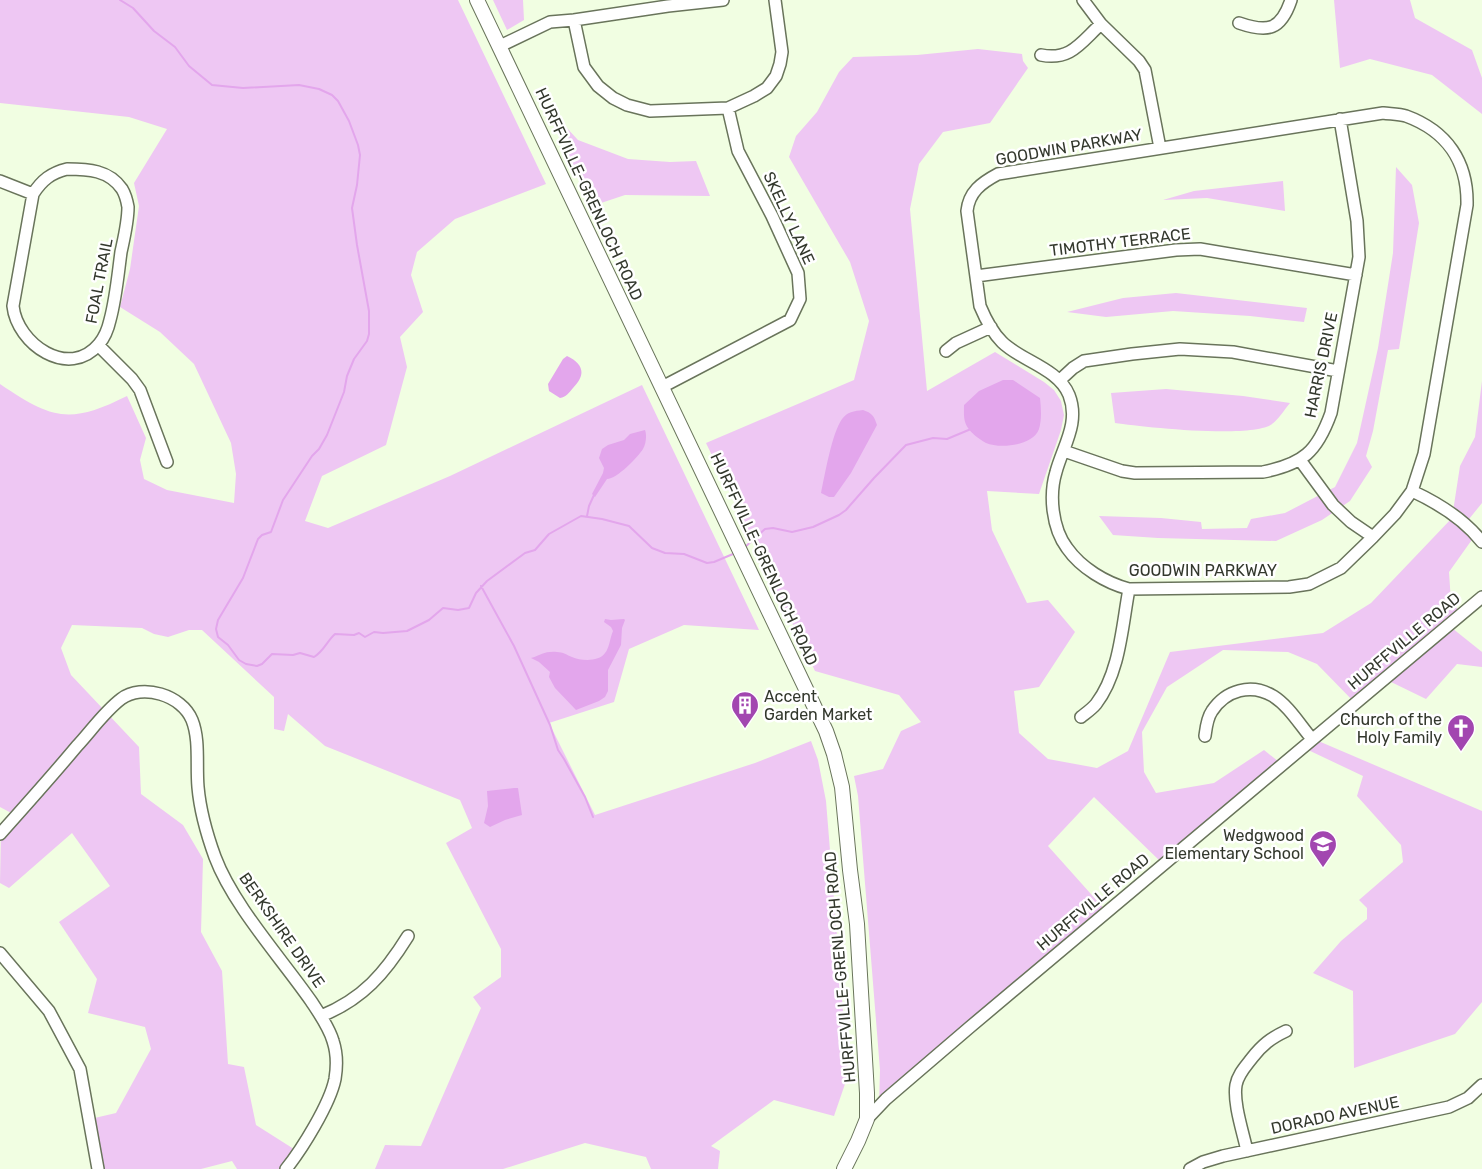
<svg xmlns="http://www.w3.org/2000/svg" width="1482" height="1169" font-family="Rubik,sans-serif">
  <rect width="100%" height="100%" fill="#f1fee2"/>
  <path fill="#eec7f3" d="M0 0H458L546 184 455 219 417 252 411 275 423 312 400 337 407 367 386 445 322 476 305 521 328 528 450 476 642 385 759 630 684 625 629 649 614 702 549 723 595 815 755 763 811 741 818 760 826 801 848 1072 847 1083 845 1084 834 1116 774 1100 711 1146 720 1151 718 1169H651L646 1157 585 1143 503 1169H375L385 1145 421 1146 481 1008 473 997 501 977V949L446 843 472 828 460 800 325 746 288 714 284 731 274 729V697L202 630H189L168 637 154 634 142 628 72 625 61 648 71 675 139 747 141 794 183 825 203 859 201 932 222 971 228 1064 244 1067 256 1125 297 1151 286 1169H237L232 1161 201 1169H93L86 1120 116 1113 151 1049 145 1027 88 1013 97 979 59 922 110 886 72 833 9 888 0 883 1 830 15 815 0 807V384C52 419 69 425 127 396L146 438 140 460 144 479 167 490 234 503 236 474 231 443 194 364 160 332 120 307 130 269 139 206 134 183 167 129 129 117 0 103Z
    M493 0H523L524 20 507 30Z
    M1334 0H1410L1415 18 1472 50 1482 78V114L1432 75 1370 59 1340 68Z
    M978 49 1022 54 1023 61 1028 68 990 123 943 132 919 164 910 209 927 391 995 352 1044 382 1054 390 1061 401 1064 415 1061 430 1039 494 987 491 992 530 1027 603 1048 600 1075 632 1039 687 1014 691 1019 733 1048 759 1097 768 1128 751 1170 652 1323 633 1371 603 1452 518 1460 466 1475 437 1482 381V503L1465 524 1476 534 1449 572 1451 602 1465 617 1452 628 1482 652V667L1457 664 1426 699 1389 681 1358 706 1317 664 1288 652 1223 650 1167 687 1142 732 1144 772 1156 793 1214 783 1264 750 1284 766 1163 864 1094 797 1048 846 1107 912 879 1106 880 1070 858 796 854 776 883 769 901 731 921 722 899 695 815 671 706 443 854 380 869 321 850 262 789 157 796 136 817 112 839 72 853 57 917 55Z
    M542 101 578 140 628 159 670 162 696 161 710 196 625 195 592 206Z
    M1396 167 1412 185 1419 223 1399 349 1388 350 1373 431 1366 456 1372 467 1350 501 1322 520 1276 541 1158 538 1113 535 1099 516 1161 518 1201 522 1202 529 1247 528 1251 519 1285 513 1335 487 1357 443 1378 348 1393 253Z
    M1283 181 1285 211 1207 198 1163 200 1194 191Z
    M1176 293 1307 308 1304 322 1250 316 1173 311 1106 317 1067 312 1123 298Z
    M1166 389 1243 396 1290 403C1284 410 1279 419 1272 424 1253 439 1142 427 1115 423L1111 393Z
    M1316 740 1482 811V1002L1455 1034 1354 1068 1353 991 1313 973 1341 941 1367 919V908L1359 900 1403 862 1401 845 1357 796 1363 776 1306 749Z"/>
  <path fill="#e3a6ec" d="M567 356C584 364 586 375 573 388 569 393 566 397 560 398L549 391 548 384 563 359Z
    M1003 380H1013L1040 398C1041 408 1042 419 1039 429 1033 446 1000 449 986 443 979 439 972 434 968 428 963 421 964 413 964 405L979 391Z
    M863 410C872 413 874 416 877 425L851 473 834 497H829L821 493C825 474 832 433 842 419 847 412 854 411 863 410Z
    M645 430C647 435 646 444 643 449 638 457 617 479 607 479L595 497 592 494 603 473 604 468 599 458 602 449 608 445 624 440 630 434Z
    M605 619 611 620 624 619 625 620 622 628 621 645 608 670V691L605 697 599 701 576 710 555 688 549 677 550 672 539 662 531 658C542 655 544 651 557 652 563 652 567 655 572 657 581 661 599 662 605 653 609 649 610 638 613 631L611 627 604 622Z
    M514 788H518L522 815 505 820 490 827 484 823 488 806 487 791Z"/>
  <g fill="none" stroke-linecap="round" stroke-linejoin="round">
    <path stroke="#e3a6ec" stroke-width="2" d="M120 0 133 8 154 31 175 47 189 66 212 85 243 88 299 85 319 89 332 95 338 101 349 121 358 145 360 155 357 185 352 208 357 245 369 311V334L367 341 354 359 347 376 344 392 327 435 319 449 312 456 283 500 271 532 262 535 258 539 243 578 218 620 216 629 218 637 228 645 239 660 246 664 257 666 262 664 272 654 293 655 300 653 314 657C324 651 327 641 335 634L354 635 359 633 365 637 374 632 383 633 407 631 429 620 443 608 458 610 469 608 476 593 487 581 525 553 535 550 549 534 581 516 602 519 629 526 652 548 665 553 684 554 707 563 714 562 733 554
      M587 516 589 506 594 495
      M744 548 765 529 773 528 792 532 813 527 839 515 846 510 874 478 906 445 933 438 947 439 971 429
      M481 586 514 646 550 725 558 750 564 759 585 797 593 817"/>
    <g stroke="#69745b" stroke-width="14">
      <path id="minor" d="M1083 0 1101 24 1139 61 1145 70 1160 148
        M574 20 584 67 598 86 613 98 627 105 650 111 728 108 754 96 767 88 776 76 780 64 782 52 775 0
        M1239 23C1268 33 1281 30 1291 0
        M500 46 550 22 574 20 668 6 723 0
        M1041 55C1071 61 1081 42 1101 24
        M1383 113C1390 114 1399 114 1406 116 1447 131 1468 162 1467 205L1424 454 1412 491 1395 514 1373 537 1341 568 1309 584 1289 587 1129 589C1106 583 1081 568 1067 548 1052 528 1049 495 1056 472 1063 446 1080 423 1069 395 1058 368 1021 361 1002 342 992 332 985 318 980 306L967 211C969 192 981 183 998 174Z
        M67 169C88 169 109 170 122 189 125 194 127 201 128 207 128 222 124 238 121 252 118 274 116 298 110 320 108 329 105 337 99 344 69 380 17 344 13 306L33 194C42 180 51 173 67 169Z
        M0 181 33 194
        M976 276 1176 250 1200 249 1356 275
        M98 345 132 379 140 390 167 462
        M946 351 956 343 991 327
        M1060 380 1073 368 1084 361 1132 354 1180 349 1233 352 1338 371
        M662 387 790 320 800 299 798 273 772 216 738 151 728 108
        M1064 451 1122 471 1135 473 1263 472C1303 464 1317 452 1331 413L1359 257 1357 221 1340 119
        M1300 460 1333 505 1351 522 1373 537
        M1412 491C1438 503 1464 519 1482 542
        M1081 717C1086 713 1092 709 1096 704 1120 673 1122 626 1129 589
        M1205 736C1206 728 1207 718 1212 711 1226 690 1251 683 1273 696 1289 706 1300 725 1312 739
        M0 834C26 805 52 776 77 746 91 731 104 712 121 699 142 683 182 695 192 720 200 740 196 765 198 787 200 810 207 835 215 857 233 905 281 958 311 1001 319 1013 329 1027 333 1041 337 1053 337 1067 335 1079 330 1104 302 1149 286 1169
        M0 953 49 1011 80 1069 98 1169
        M321 1016C363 999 385 973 408 936
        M867 1119 886 1099 970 1027 1482 597
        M1247 1151C1243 1132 1233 1103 1236 1085 1238 1074 1246 1066 1252 1058 1262 1045 1271 1038 1286 1031
        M1190 1169 1203 1162 1223 1156 1449 1107 1468 1098 1482 1085"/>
    </g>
    <g stroke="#69745b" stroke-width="16">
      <path id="major" d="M477 0 826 731 834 754 842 787 850 870 857 924 867 1093V1119L858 1141 844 1169"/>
    </g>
    <use href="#minor" stroke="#fff" stroke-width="11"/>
    <use href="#major" stroke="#fff" stroke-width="14"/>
  </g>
  <defs>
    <g id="building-pin" transform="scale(1.4375)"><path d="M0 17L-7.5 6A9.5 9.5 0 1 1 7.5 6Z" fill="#a246b0" stroke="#fff"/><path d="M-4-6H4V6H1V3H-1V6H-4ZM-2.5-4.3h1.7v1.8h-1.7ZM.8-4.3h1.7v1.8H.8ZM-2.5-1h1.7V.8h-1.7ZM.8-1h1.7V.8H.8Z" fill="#fff"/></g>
    <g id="church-pin" transform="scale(1.4375)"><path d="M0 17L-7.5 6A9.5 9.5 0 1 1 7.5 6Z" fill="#a246b0" stroke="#fff"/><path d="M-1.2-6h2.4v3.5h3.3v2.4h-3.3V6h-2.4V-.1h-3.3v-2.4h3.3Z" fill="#fff"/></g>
    <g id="school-pin" transform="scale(1.4375)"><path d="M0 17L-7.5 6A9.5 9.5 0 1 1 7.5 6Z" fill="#a246b0" stroke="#fff"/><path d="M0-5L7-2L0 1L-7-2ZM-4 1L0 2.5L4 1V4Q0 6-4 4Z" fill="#fff"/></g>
  </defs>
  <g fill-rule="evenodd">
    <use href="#building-pin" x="745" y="705"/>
    <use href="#church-pin" x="1461" y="728"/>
    <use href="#school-pin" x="1323" y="844"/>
  </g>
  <g text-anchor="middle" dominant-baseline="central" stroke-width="5" stroke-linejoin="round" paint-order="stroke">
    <g font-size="16" fill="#33382d" stroke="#fff">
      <text transform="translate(1069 147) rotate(-10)">GOODWIN PARKWAY</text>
      <text transform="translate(589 194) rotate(65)">HURFFVILLE-GRENLOCH ROAD</text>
      <text transform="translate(789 218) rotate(65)">SKELLY LANE</text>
      <text transform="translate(1120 242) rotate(-7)">TIMOTHY TERRACE</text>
      <text transform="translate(99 281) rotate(-79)">FOAL TRAIL</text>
      <text transform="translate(1321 365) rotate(-78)">HARRIS DRIVE</text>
      <text transform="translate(764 559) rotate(65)">HURFFVILLE-GRENLOCH ROAD</text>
      <text x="1203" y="570">GOODWIN PARKWAY</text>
      <text transform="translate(1404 641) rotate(-40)">HURFFVILLE ROAD</text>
      <text transform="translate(1093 902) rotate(-40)">HURFFVILLE ROAD</text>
      <text transform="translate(282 930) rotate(55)">BERKSHIRE DRIVE</text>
      <text transform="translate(840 967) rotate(-95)">HURFFVILLE-GRENLOCH ROAD</text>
      <text transform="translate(1335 1115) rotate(-12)">DORADO AVENUE</text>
    </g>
    <g font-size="16" fill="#33382d" stroke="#fff" text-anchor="end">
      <text x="764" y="696" text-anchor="start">Accent<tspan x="764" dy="18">Garden Market</tspan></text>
      <text x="1442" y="719">Church of the<tspan x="1442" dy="18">Holy Family</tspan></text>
      <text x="1304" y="835">Wedgwood<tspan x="1304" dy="18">Elementary School</tspan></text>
    </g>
  </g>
</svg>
